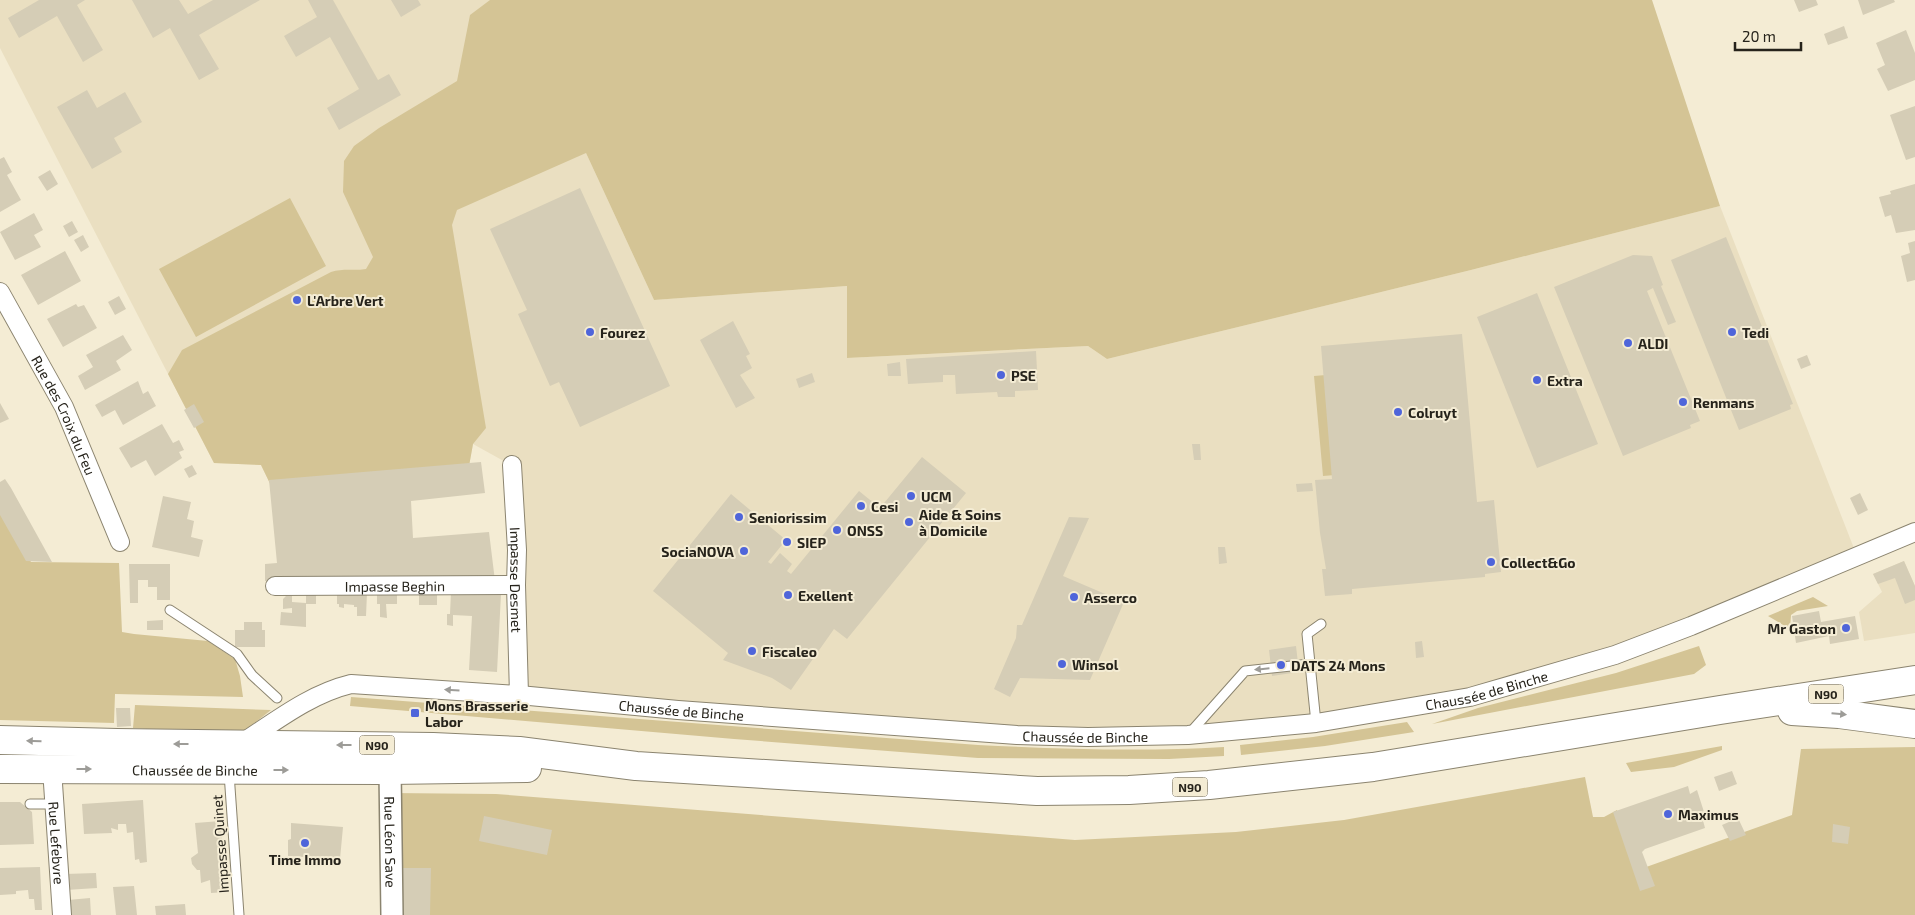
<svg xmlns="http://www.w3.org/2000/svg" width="1915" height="915" font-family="'Exo 2',sans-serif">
  <rect width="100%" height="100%" fill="#f4ecd4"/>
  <path fill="#eadfc1" d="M0 0H507L586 153 654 300 848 286 847 358 1088 346 1107 359 1471 270 1720 206 1857 556 1691 626 1409 708 1088 737 519 695 511 465 473 444 469 466 277 498 261 465 214 463 0 48Z
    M1904 561 1915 586V633L1864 641 1859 612 1882 592 1873 574Z"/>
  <path fill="#d4c495" d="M490 0H1652L1720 206 1471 270 1107 359 1088 346 847 358V286L654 300 586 153 457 210 452 225 486 428 473 444 469 466 277 498 261 465 214 463 168 374 182 350 331 272C343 268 354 271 366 269L373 257 343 192 344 161 354 146 379 128 457 81 470 15Z
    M290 198 326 266 196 337 159 269Z
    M1326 375 1335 475 1323 476 1314 376Z
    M0 506 31 562 119 563 122 632 134 634 208 641 235 659 240 676 243 697 115 694 114 723 0 720Z
    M1813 597 1828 606 1797 611 1791 615 1790 629 1768 616Z
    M1699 646 1706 665 1694 674 1432 724 1478 708 1616 673Z
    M351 697 978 745C1060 749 1142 752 1224 747V756L1169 759 978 758 734 739 350 706Z
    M135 705 271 710 238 736 133 728Z
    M1407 722 1414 732 1325 746 1241 755 1240 745 1313 737Z
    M1722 746V750L1674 767 1631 772 1626 763Z
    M1915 747V915H392L390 793 496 794 1075 840 1236 832 1344 820 1585 777 1593 817H1604L1617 810 1635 871 1792 815 1801 749Z"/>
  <path fill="#d5cdb6" d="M39 0H85L77 5 103 50 83 62 57 16 19 38 8 18Z
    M132 0H179L188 14 213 0H260L199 35 219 69 199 80 170 28 153 38Z
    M308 0H333L378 80 389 74 401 95 339 130 327 108 359 89 330 37 296 57 284 36 317 17Z
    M391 0H418L421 5 401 17Z
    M1794 0H1816L1818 5 1799 12Z
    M1858 0H1894L1895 2 1863 15Z
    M1844 26 1848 38 1828 45 1824 34Z
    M1906 30 1915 53V80L1888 91 1877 69 1885 65 1876 43Z
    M87 90 97 108 125 92 142 122 114 138 122 152 92 169 57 107Z
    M1915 106V157L1906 160 1890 115Z
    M4 157 12 172 7 175 21 200 0 212V159Z
    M50 170 58 184 47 191 38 177Z
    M1915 184V230L1896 233 1891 215 1885 217 1879 197 1891 194 1890 191Z
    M580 188 670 386 580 427 559 382 550 386 518 314 527 310 490 229Z
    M34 213 43 230 34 235 41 247 15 260 0 232Z
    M72 221 78 232 69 237 63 226Z
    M83 235 89 247 81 252 74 240Z
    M1726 237 1793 404 1790 405 1791 409 1739 430 1671 260Z
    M1915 241V280L1907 282 1901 256 1910 253 1908 243Z
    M65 251 81 281 38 305 21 275Z
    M1633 255 1652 256 1663 285 1661 286 1676 322 1668 325 1653 288 1647 291 1700 421 1690 425 1691 428 1623 456 1554 287Z
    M1537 293 1598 444 1537 468 1477 317Z
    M119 296 126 309 115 315 108 302Z
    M76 304 78 307 84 305 97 328 63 347 47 319Z
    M733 321 750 354 746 356 752 368 740 375 755 398 736 408 700 340Z
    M1462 334 1477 502 1494 500 1501 572 1485 574V577L1352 589V594L1325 596 1322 569H1326L1320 533 1315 480 1332 479 1321 346Z
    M123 335 132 350 116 361 121 370 85 390 78 376 93 367 86 355Z
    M1036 351 1038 390 1015 391V397H998L997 392 956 394 955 375H943V382L908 384 906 359Z
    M1807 355 1811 365 1801 369 1797 359Z
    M900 362 901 376H888L887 364Z
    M812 373 815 382 799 388 796 379Z
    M138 381 143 394 148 391 156 406 123 425 115 410 102 417 95 405Z
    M0 403 9 419 0 423Z
    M194 404 204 422 194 428 184 410Z
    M162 424 173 443 179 440 184 450 179 452 182 458 155 476 146 460 131 468 119 448Z
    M1192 444H1200L1201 460H1194Z
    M922 457 966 493 847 639 834 629 791 690 772 678 723 660 728 653 653 591 731 494 786 540 768 562 771 564 780 553 792 564 787 571 791 574 859 491 880 508Z
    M481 462 485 493 411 501 413 538 489 532 495 581H265V564L277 563 269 480Z
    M192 465 197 474 189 478 184 469Z
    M5 479 11 488 52 562 26 561 0 515V482Z
    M1312 483 1313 491 1297 492 1296 484Z
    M1860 493 1868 510 1858 515 1850 498Z
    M163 496 191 502 187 519 194 521 191 537 203 540 199 557 152 547Z
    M1069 517 1089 518 1063 576 1124 602 1090 680 1020 678 1010 697 994 689 1016 638 1017 625H1022Z
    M1218 547H1225L1227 563 1219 564Z
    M1904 561 1915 586V600L1905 604 1895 578 1878 584 1873 574Z
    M129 564H170V600H157V587H148V580H138V603H130Z
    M451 592 501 594 497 672 469 670 472 616 453 615V626L447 625V614H450Z
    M306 593H316V604H306V627L280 625 281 612 292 613V608L283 609V599L286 596H292V602L306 603Z
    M337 593H367L366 616H357V607H354V605L344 604V608L339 607V604H337Z
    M377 593H397V604H386L387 618 380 617V604H377Z
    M419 594 437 595V605H419Z
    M1819 611 1821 622 1855 616 1859 639 1830 644 1829 636 1796 643 1792 616Z
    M163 620V630H147V621Z
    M244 622H262V630H265V647H235V630H244Z
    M1422 641 1424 657 1416 658 1415 642Z
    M1296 646 1299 672 1272 676 1269 650Z
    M116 708H130L131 726 117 727Z
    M1732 771 1737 784 1719 791 1714 777Z
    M1688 786 1690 794 1697 790 1704 812 1701 813 1705 828 1645 849 1642 852 1655 886 1640 891 1613 812Z
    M143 800 147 862 140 863 139 859 135 860 133 832 127 833 126 824H118V830L111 828 112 833 84 834 82 804Z
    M0 802H20L32 812 34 844 0 845Z
    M484 816 552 830 547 855 479 841Z
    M1738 818 1746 835 1730 841 1722 825Z
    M221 821 223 868 226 892 211 893 210 880 201 883 200 870H197L192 864 191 858 198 853 195 823Z
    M291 823 343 827 340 859 288 856V840L291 839Z
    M1833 824 1850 827 1848 844 1832 842Z
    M40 867 42 910H35L34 899H29L28 890 16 891V894L0 895V868Z
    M396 868H431L430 915H397Z
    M96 873 97 888 66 890 65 874Z
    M134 886 137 915H116L113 887Z
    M90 898 91 915H69L68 900Z
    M185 904 186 915H156L155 906Z"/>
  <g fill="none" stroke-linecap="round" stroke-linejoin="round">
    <g stroke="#8b846f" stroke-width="11">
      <path id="service" d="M170 610 237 654 252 675 277 698
        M1316 723 1307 634 1321 624
        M1189 734 1245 671 1310 664
        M229 773 239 915
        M30 804H54"/>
    </g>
    <g stroke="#8b846f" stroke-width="20">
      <g id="minor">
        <path id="s1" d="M0 292 64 407 120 542"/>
        <path id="s2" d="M512 465 517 550 516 585 519 695"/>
        <path id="s3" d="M275 586 516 585"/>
        <path id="s4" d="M242 743C276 721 310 694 351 684L519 695 678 710 1017 735 1088 737 1188 735 1316 723 1470 697 1615 655 1691 626 1915 532"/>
        <path id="s5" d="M52 769 62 915"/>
      </g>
    </g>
    <g stroke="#8b846f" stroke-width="24">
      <g id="tertiary">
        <path id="s6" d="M390 770 392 915"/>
      </g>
    </g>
    <g stroke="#8b846f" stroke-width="30">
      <g id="primary">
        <path d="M1792 711 1839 714 1915 724"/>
        <path d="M0 740 117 743 433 747 519 751 636 766 1037 791 1129 790 1209 785 1373 767 1720 710 1915 680"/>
        <path id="s7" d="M0 769 390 770 527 768"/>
      </g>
    </g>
    <use href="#service" stroke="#fff" stroke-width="9"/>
    <use href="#minor" stroke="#fff" stroke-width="18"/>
    <use href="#tertiary" stroke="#fff" stroke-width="21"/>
    <use href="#primary" stroke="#fff" stroke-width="28"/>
  </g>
  <defs><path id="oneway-solid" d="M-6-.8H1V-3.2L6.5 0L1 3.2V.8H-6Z" transform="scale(1.25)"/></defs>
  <g fill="#9d9c98">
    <use href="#oneway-solid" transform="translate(1262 669) rotate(174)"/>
    <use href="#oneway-solid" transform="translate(452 690) rotate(-176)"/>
    <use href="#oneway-solid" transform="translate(1839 714) rotate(5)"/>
    <use href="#oneway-solid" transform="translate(34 741) rotate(-178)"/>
    <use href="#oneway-solid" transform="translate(181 744) rotate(-180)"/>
    <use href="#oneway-solid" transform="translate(344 745) rotate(-180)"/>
    <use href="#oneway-solid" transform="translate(84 769)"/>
    <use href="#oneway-solid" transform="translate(281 770)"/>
  </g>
  <g fill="#4f65da" stroke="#f4ecd4" stroke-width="2">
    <circle cx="297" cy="300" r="5"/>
    <circle cx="590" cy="332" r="5"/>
    <circle cx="1732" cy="332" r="5"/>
    <circle cx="1628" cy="343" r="5"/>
    <circle cx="1001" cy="375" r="5"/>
    <circle cx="1537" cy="380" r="5"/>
    <circle cx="1683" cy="402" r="5"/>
    <circle cx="1398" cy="412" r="5"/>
    <circle cx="911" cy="496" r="5"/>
    <circle cx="861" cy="506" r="5"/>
    <circle cx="739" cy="517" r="5"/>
    <circle cx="909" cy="522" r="5"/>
    <circle cx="837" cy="530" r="5"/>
    <circle cx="787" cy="542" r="5"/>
    <circle cx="744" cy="551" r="5"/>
    <circle cx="1491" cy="562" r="5"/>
    <circle cx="788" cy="595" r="5"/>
    <circle cx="1074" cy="597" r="5"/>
    <circle cx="1846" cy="628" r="5"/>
    <circle cx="752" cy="651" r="5"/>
    <circle cx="1062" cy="664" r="5"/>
    <circle cx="1281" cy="665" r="5"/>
    <rect x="410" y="708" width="10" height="10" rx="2.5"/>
    <circle cx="1668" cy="814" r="5"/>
    <circle cx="305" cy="843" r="5"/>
  </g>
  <g text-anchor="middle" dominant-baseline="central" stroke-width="4" stroke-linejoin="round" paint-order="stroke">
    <g fill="#f4ecd4" stroke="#645f52" stroke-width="1">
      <rect x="1808.5" y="684.5" width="35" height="19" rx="4"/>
      <rect x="359.5" y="735.5" width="35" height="19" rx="4"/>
      <rect x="1172.5" y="777.5" width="35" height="19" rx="4"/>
    </g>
    <g font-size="12" font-weight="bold" fill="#26231b">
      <text x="1826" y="694">N90</text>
      <text x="377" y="745">N90</text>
      <text x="1190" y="787">N90</text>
    </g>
    <g font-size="14" font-weight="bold" fill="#26231b" stroke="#f4ecd4" text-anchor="start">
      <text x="307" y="300">L'Arbre Vert</text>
      <text x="600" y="332">Fourez</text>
      <text x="1742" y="332">Tedi</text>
      <text x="1638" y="343">ALDI</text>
      <text x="1011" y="375">PSE</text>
      <text x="1547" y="380">Extra</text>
      <text x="1693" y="402">Renmans</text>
      <text x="1408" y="412">Colruyt</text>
      <text x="921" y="496">UCM</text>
      <text x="871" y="506">Cesi</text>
      <text x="919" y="514">Aide &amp; Soins<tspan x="919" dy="16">à Domicile</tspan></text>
      <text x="749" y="517">Seniorissim</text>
      <text x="847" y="530">ONSS</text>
      <text x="797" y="542">SIEP</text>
      <text x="734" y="551" text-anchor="end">SociaNOVA</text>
      <text x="1501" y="562">Collect&amp;Go</text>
      <text x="798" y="595">Exellent</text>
      <text x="1084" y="597">Asserco</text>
      <text x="1836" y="628" text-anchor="end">Mr Gaston</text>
      <text x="762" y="651">Fiscaleo</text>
      <text x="1072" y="664">Winsol</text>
      <text x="1291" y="665">DATS 24 Mons</text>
      <text x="425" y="705">Mons Brasserie<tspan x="425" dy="16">Labor</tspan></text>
      <text x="1678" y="814">Maximus</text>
      <text x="305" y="859" text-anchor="middle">Time Immo</text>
    </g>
    <g font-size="14" fill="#26231b" stroke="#f4ecd4">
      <text stroke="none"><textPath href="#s1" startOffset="139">Rue des Croix du Feu</textPath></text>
      <text stroke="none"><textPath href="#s2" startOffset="115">Impasse Desmet</textPath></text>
      <text stroke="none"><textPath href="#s3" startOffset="120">Impasse Beghin</textPath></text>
      <text stroke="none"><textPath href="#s4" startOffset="1266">Chaussée de Binche</textPath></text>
      <text stroke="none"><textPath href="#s4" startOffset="456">Chaussée de Binche</textPath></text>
      <text stroke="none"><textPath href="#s4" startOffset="861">Chaussée de Binche</textPath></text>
      <text stroke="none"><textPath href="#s7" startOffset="195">Chaussée de Binche</textPath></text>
      <text stroke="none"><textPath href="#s5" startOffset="74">Rue Lefebvre</textPath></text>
      <text stroke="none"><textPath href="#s6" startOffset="72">Rue Léon Save</textPath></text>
      <text transform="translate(220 844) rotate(-94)">Impasse Quinet</text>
    </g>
  </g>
  <path d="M1735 42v8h66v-8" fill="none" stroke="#26231b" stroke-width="2.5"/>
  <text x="1742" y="42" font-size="15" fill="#26231b" stroke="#f4ecd4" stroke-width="4" paint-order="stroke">20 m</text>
</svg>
